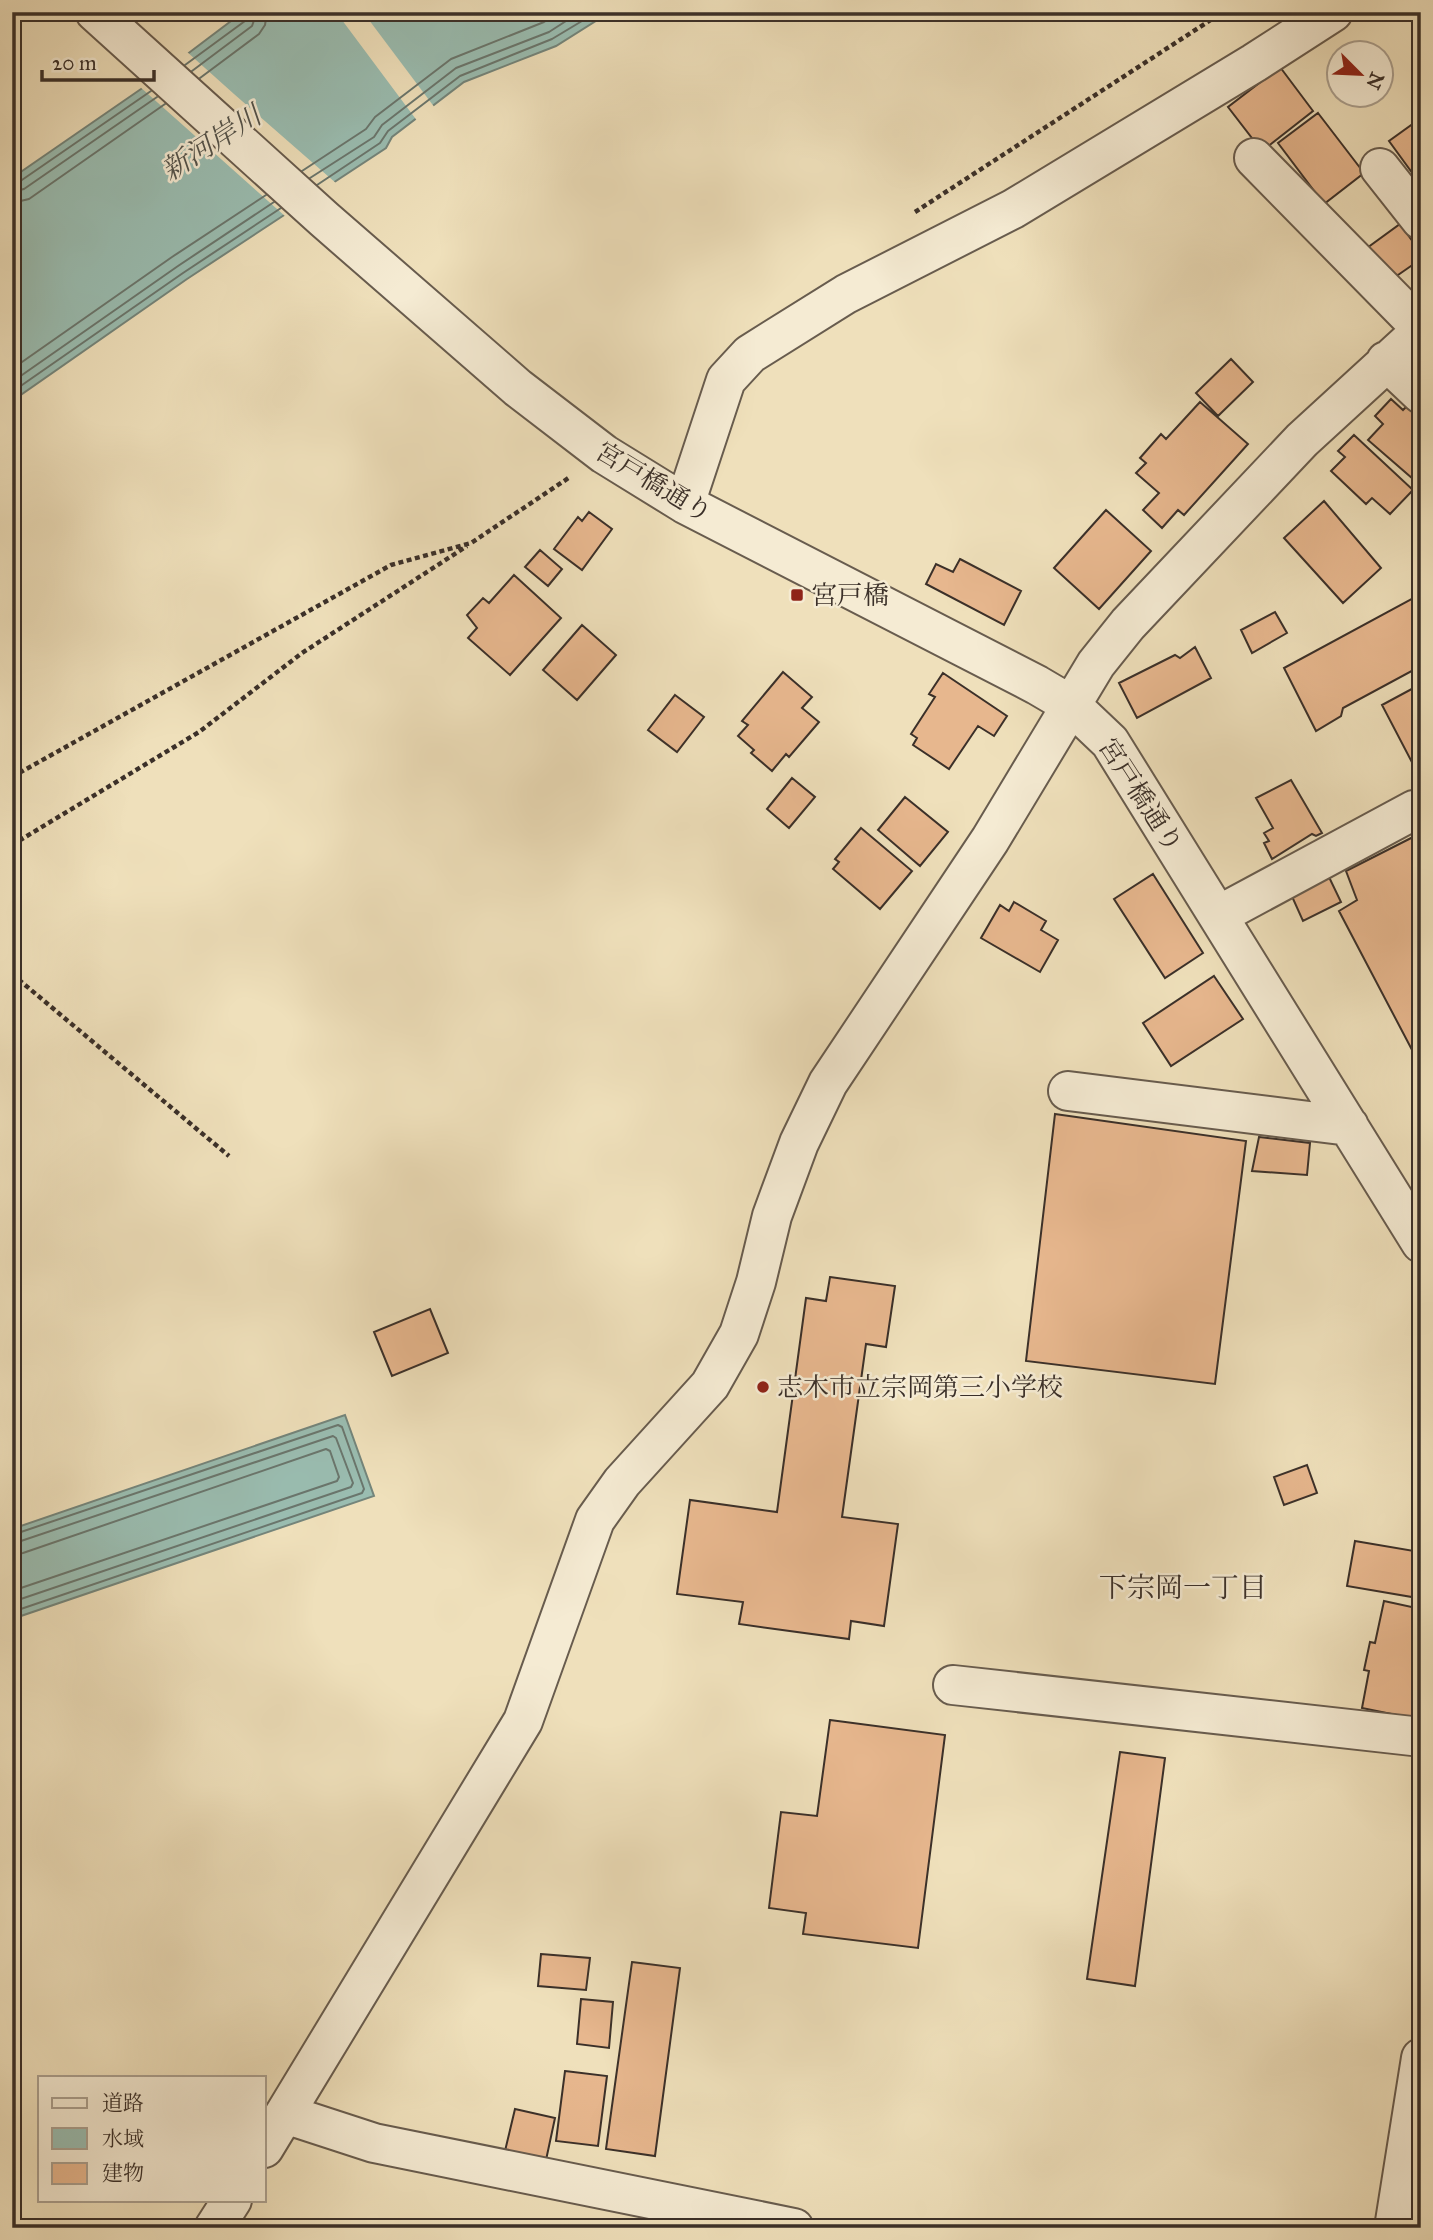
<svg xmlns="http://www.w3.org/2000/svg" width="1433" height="2240" font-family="'IM FELL Great Primer','Noto Serif JP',serif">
  <rect width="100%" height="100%" fill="#efe0bb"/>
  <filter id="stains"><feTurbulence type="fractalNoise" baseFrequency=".00286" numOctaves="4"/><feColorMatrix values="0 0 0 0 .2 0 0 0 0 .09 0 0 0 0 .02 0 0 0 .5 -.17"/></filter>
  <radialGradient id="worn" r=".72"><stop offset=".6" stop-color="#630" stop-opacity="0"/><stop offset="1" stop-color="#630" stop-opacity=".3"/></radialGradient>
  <path fill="#9abdb1" stroke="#74857b" stroke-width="2" d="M243 12H610L556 46 464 82 392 137 386 148 187 279 12 401V178L141 89Z
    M345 1415 374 1496 12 1619V1529Z"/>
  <path fill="#efe0bb" d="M336 12H363L435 108 418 122Z
    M186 51 234 94 337 184 286 217 139 86Z"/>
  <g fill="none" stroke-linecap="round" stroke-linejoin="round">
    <path stroke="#6a766d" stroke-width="2" d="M185 65 245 21 248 12
      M192 71 252 26 257 12
      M200 78 259 34 265 25 267 12
      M302 171 366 129 375 117 451 59 544 22 560 12
      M310 178 374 137 382 125 456 68 549 32 580 12
      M12 184 19 182 151 91
      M317 185 380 143 388 131 460 76 552 39 597 12
      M12 192 24 189 157 97
      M12 203 29 199 165 104
      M12 369 172 257 266 195
      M12 382 178 266 274 202
      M12 392 183 273 281 208
      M12 1535 338 1425 342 1427 364 1489 362 1493 12 1612
      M12 1544 333 1436 336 1438 353 1483 351 1487 12 1602
      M12 1555 23 1553 326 1449 330 1451 339 1477 337 1481 12 1591"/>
  </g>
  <path fill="#e7b78e" stroke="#3b3029" stroke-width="2" d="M1405 12H1421V30L1420 31Z
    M1280 67 1313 111 1262 151 1228 107Z
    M1318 113 1364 173 1324 204 1278 143Z
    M1421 118V185L1389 141Z
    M1400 224 1421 253V259L1398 275 1384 273 1367 248Z
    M1231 359 1253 382 1218 416 1196 393Z
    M1391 399 1403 410 1407 406 1421 419 1420 485 1368 440 1383 424 1375 416Z
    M1200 402 1248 444 1184 515 1178 510 1162 528 1143 510 1159 493 1136 473 1146 463 1140 458 1161 434 1166 439Z
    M1354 435 1413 490 1390 514 1372 498 1366 504 1331 471 1345 457 1338 451Z
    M1324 501 1381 568 1343 603 1284 538Z
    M1106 510 1151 551 1099 609 1054 568Z
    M589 512 612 529 582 570 554 549 578 517 582 521Z
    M540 550 562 569 548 586 525 567Z
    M960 559 1021 591 1004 625 926 584 936 564 953 572Z
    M514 575 561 618 510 675 468 638 477 628 467 615 483 598 489 603Z
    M1417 596 1421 604V669L1419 667 1343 708 1341 716 1316 731 1284 668Z
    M1275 612 1287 633 1252 653 1241 630Z
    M582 625 616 655 577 700 543 670Z
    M1195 647 1211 678 1137 718 1119 683 1175 655 1180 658Z
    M783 672 812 697 802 708 819 722 789 757 786 754 772 771 751 753 754 750 738 736 748 725 742 721Z
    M943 673 1007 716 994 736 978 726 949 769 913 745 917 738 911 734 935 697 929 694Z
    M1421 684V766L1415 768 1382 705Z
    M675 695 704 717 677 752 648 730Z
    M792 778 815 797 789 828 767 809Z
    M1291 780 1322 833 1316 836 1312 834 1272 859 1264 843 1269 841 1264 833 1273 828 1256 798Z
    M905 797 948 832 920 866 878 830Z
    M861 828 912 871 880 909 833 869 839 862 835 859Z
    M1421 833V1067L1339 911 1357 900 1346 871Z
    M1153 874 1203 953 1165 978 1114 899Z
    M1328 875 1341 902 1303 921 1290 892Z
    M1014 902 1046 921 1041 930 1058 940 1040 972 981 938 1000 905 1009 911Z
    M1214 976 1243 1019 1171 1066 1143 1023Z
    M1055 1114 1246 1141 1215 1384 1026 1361Z
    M1259 1137 1310 1143 1307 1175 1252 1171Z
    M830 1277 895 1286 886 1347 866 1344 842 1517 898 1524 884 1626 851 1621 849 1639 739 1624 743 1602 677 1594 690 1500 777 1512 806 1298 826 1301Z
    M430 1309 448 1353 392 1376 374 1332Z
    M1307 1465 1317 1493 1284 1505 1274 1477Z
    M1355 1541 1420 1552 1412 1597 1347 1586Z
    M1384 1601 1421 1609V1720L1362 1708 1369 1671 1364 1670 1370 1642 1375 1643Z
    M830 1720 945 1735 918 1948 803 1934 806 1913 769 1908 781 1812 817 1816Z
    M1120 1752 1165 1758 1135 1986 1087 1979Z
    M541 1954 590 1958 586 1990 538 1986Z
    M632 1962 680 1968 655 2156 606 2149Z
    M581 1999 613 2002 609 2048 577 2044Z
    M565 2071 607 2076 598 2146 556 2141Z
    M515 2109 555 2118 546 2160 505 2151Z"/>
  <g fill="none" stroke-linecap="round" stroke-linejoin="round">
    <g stroke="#685c4e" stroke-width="42">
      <path id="minor" d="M95 12 324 219 518 388 604 454 685 504 1037 685 1071 705 1110 742 1421 1243
        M1254 158 1421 328
        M1380 168 1421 220
        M1386 361 1421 394
        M685 504 726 380 750 354 846 294 1013 209 1254 63 1333 12
        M1219 915 1414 810
        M1068 1091 1349 1126
        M953 1685 1421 1737
        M285 2114 374 2143 794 2228
        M264 2148 523 1721 595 1520 622 1482 710 1385 739 1334 756 1282 772 1216 799 1143 828 1083 990 840 1096 664 1128 624 1302 440 1421 331
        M214 2228 232 2200
        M1394 2228 1421 2058"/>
    </g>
    <path stroke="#3b3029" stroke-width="4.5" stroke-dasharray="5 3.5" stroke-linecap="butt" d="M915 212 1223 12
      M12 777 391 565 471 543 570 477
      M12 845 199 732 302 653 467 546
      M12 974 229 1156"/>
    <use href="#minor" stroke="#f5ebd3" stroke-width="38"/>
  </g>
  <g fill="#8f2418" stroke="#f5ebd3" stroke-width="2.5">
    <rect x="790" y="588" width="14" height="14" rx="3.5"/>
    <circle cx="763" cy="1387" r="7"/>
  </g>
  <g text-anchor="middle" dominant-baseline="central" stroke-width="5" stroke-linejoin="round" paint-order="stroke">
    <g font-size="26" fill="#3b3029" stroke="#f5ebd3">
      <text transform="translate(654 482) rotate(31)">宮戸橋通り</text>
      <text transform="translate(1141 795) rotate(57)">宮戸橋通り</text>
    </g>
    <g font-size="26" fill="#3b3029" stroke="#f5ebd3" text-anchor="start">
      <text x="811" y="595">宮戸橋</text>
      <text x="777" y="1387">志木市立宗岡第三小学校</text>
    </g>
    <g font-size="28" font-style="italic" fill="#53534b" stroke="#f5ebd3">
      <text transform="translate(211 143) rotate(-33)">新河岸川</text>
    </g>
    <g font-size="28" fill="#3b3029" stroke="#f5ebd3">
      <text x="1183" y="1587">下宗岡一丁目</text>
    </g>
  </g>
  <rect width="1433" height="2240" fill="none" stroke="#efe0bb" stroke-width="42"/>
  <rect x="14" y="14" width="1405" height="2212" fill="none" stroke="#3b3029" stroke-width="3.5"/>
  <rect x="21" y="21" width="1391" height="2198" fill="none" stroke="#3b3029" stroke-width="2"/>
  <rect x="38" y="2076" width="228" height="126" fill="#f5ebd3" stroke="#aba08f" stroke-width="2"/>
  <rect x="52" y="2098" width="35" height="10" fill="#f5ebd3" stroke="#aba08f" stroke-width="2"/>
  <text x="102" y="2110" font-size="21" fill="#3b3029">道路</text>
  <rect x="52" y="2128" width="35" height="21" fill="#9abdb1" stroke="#aba08f" stroke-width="2"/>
  <text x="102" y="2146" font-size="21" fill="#3b3029">水域</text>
  <rect x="52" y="2163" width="35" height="21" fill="#e7b78e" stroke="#aba08f" stroke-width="2"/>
  <text x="102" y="2180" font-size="21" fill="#3b3029">建物</text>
  <g transform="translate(1360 74) rotate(114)"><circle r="33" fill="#f5ebd3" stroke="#aba08f" stroke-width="2"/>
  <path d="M0-5L12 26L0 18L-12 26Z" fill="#8f2418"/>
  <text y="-10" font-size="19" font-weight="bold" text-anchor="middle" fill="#3b3029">N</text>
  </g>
  <path d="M42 70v10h112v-10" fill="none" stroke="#3b3029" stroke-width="3.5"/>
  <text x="52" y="70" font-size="21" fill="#3b3029" stroke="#f5ebd3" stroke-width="5" paint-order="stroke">20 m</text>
  <rect width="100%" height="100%" filter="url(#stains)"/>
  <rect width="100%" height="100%" fill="url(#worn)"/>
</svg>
